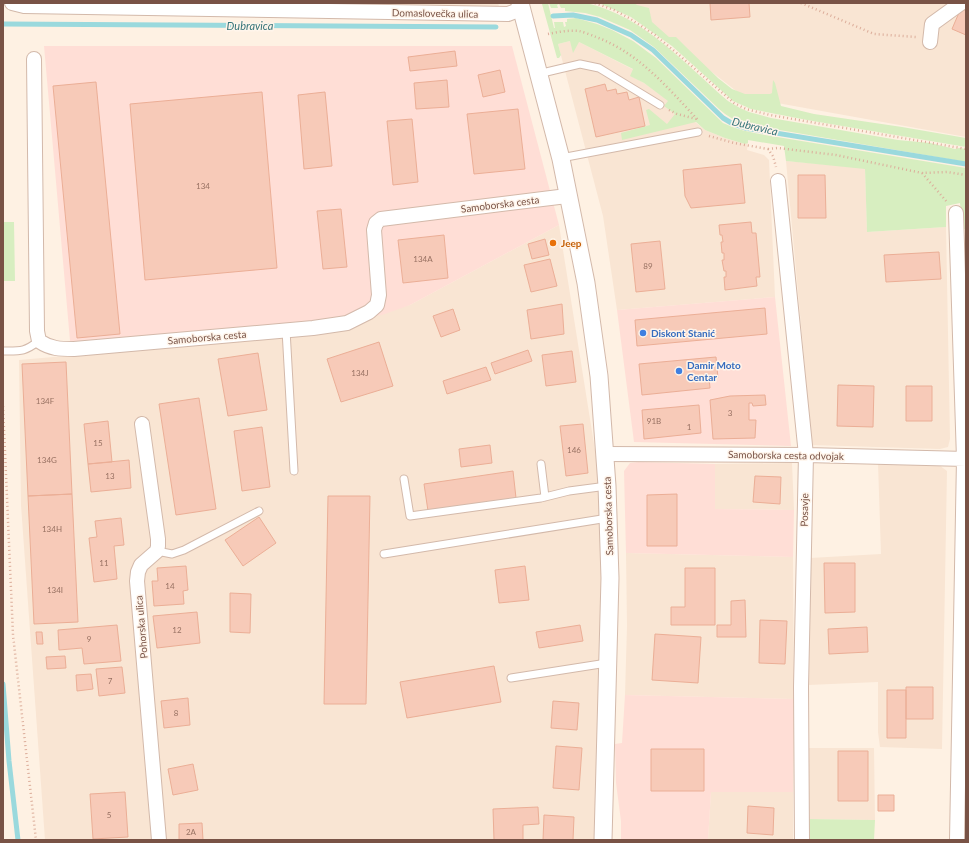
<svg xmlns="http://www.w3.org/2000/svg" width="969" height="843" font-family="Lato,sans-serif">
  <rect width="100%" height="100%" fill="#fef1e3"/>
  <path fill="#f9e5d3" d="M320 3H498L500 9Z
    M623 3H966V137L744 97Z
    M570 41 579 42 634 70 631 76 644 83 669 101 705 130 725 138 745 144 748 143 747 150 764 155 769 160 775 297 617 310 603 216 558 44Z
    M786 161 865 168 867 232 946 227 950 439 948 447 940 449 812 445Z
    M559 225 598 469 603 583 594 840H45L21 505 19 360 88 354 410 305Z
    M792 463 794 510 715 509V464Z
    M878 463 939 465 947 471 942 749 880 747 878 732V682L808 685 810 558 881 554Z
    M626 553 793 557 794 699 625 695 627 626Z
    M807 748H874L875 820 807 819Z
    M711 792H793V840H708Z"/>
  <path fill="#ffded6" d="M44 46H512L559 225 410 305 382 315 71 352Z
    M775 297 791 446 634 442 617 310Z
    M638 462 715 464V509L794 510 793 557 626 553 624 471 630 463Z
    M625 695 794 699 793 792H711L708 840H621V821L616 783 615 744 622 743Z"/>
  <path fill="#d7eec0" d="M548 3 554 28H555L554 22H563L564 27 566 26 565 22H567V19L576 18 597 24 612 30 633 41 656 58 723 123C738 130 749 132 765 135L966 168V229H962L960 203 946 206V227L867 232 865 169 786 161 784 146 748 140V143L745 144 725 138 705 130 696 122 622 140 621 133 650 125 646 110 649 109 667 124 675 114 664 106 668 101 644 83 630 76 633 69 579 42 573 53 570 41 558 44 561 55 559 58H557L542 4Z
    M549 3C560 3 576 1 586 3 644 16 685 64 728 101L740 108 749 112 771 118 898 140 930 143 955 149 959 148 966 149V162L745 124C735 121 727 116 719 109L654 47 630 30 600 17 585 13 565 11V8H561L559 4 557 5 558 8H551Z
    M599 3H634L637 5 649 8 652 22 669 37H676L684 45 718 78 732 89 745 94H770L772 93 773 80 775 83 781 106 814 114 902 127 966 138V147L807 120 751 109 733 101 672 46 631 17Z
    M3 222H14L15 281H3Z
    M807 819 875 820 874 840H808Z"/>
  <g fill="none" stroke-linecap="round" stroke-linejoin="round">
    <path stroke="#9ad9dd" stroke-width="5" d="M553 16 573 15 597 20 631 35 653 50 723 118 733 124 745 128 966 164
      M3 24 496 27
      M3 684 9 761 18 840"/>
  </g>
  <path fill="#f7cab8" stroke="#ebae96" d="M710 3H749L750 17 711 20Z
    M961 8 966 11V35L952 29Z
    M455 51 457 66 410 71 408 57Z
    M500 70 505 92 483 97 478 75Z
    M447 80 449 107 416 109 414 83Z
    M96 82 120 334 77 338 53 86Z
    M605 84 607 91 616 89 617 94 627 92 629 100 639 97 645 126 596 137 585 89Z
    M262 92 277 268 145 280 130 104Z
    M325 92 332 166 304 169 298 95Z
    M518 109 525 169 474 174 467 114Z
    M412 119 418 182 393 185 387 121Z
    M741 164 745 203 691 208 685 196 683 170Z
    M798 175H825L826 218H798Z
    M341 209 347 267 323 269 317 211Z
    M751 222 752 233H756L760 277H756L757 286 725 290 724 277H726V271H724L722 260H724V253H722L721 242H723L722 235H720L719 225Z
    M444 235 448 278 403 283 398 240Z
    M545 239 549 255 532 259 528 244Z
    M660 241 665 289 636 292 631 244Z
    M939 252 941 279 886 282 884 255Z
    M550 259 557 286 531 292 524 265Z
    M562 304 564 334 531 339 527 310Z
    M765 308 767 334 637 346 635 320Z
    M453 309 460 330 441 337 433 316Z
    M379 342 393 386 341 402 327 359Z
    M528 350 532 361 495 374 491 363Z
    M572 351 576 382 546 386 542 355Z
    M258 353 267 410 228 416 218 359Z
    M716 357 718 378H709L710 388 642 395 639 364Z
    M66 362 72 494 28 496 22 364Z
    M486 367 491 380 447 394 443 381Z
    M838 385 874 386 873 427 837 426Z
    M906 386H932V421H906Z
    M765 395 766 405 753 406 752 403H749V420H756L755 438 713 439 710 400 730 396Z
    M199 398 216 509 176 515 159 404Z
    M699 405 701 433 644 439 642 410Z
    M108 421 112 462 88 464 84 424Z
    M583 424 588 473 566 476 560 426Z
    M262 427 270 487 242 491 234 431Z
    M490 445 492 463 461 467 459 449Z
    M129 460 131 488 91 492 88 464Z
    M513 471 516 498 428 511 424 484Z
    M755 476 781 477 780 504 753 502Z
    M72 494 78 622 34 624 28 496Z
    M677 494V546H647V495Z
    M328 496H370L366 704H324Z
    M259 517 276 543 243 566 225 540Z
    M121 518 124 545 114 546 117 579 94 582 89 538 97 537 95 521Z
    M824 563H855V612L825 613Z
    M186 566 188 590 183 591 184 604 154 606 152 581H158L157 568Z
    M525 566 529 600 499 603 495 570Z
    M685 568H715V625H671V607H685Z
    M230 593 251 594 250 633 230 632Z
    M745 600 746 637H717V625H731V601Z
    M197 612 200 643 157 648 153 616Z
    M760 620 787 621 785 664 759 663Z
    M117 625 121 661 84 664 82 648 59 650 58 630Z
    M580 625 583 641 539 648 536 632Z
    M867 627 868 652 829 654 828 629Z
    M36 632H42L43 644H37Z
    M655 634 701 637 698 683 652 680Z
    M65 656 66 668 47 669 46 657Z
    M494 666 501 702 407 718 400 682Z
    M122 667 125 693 99 696 96 669Z
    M91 674 93 689 77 691 76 675Z
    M906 687H933V719H906Z
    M887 690H906V738H887Z
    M188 698 190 725 164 728 161 701Z
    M553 701 579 703 577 730 551 728Z
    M556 746 582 748 579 790 553 788Z
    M651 749H704V791H651Z
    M838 751H868V801H838Z
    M193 764 198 790 173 795 168 769Z
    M125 792 128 837 93 839 90 794Z
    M878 795H894V811H878Z
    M748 806 774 808 773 835 747 833Z
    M538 807 539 824 523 825V840H494L493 809Z
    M544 815 574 817 573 840H543Z
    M202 823 203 840H179V824Z"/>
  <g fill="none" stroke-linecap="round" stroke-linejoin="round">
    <g stroke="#d3b9aa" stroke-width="9">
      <path id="service" d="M538 74 580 64 599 68 660 105
        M561 158 698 132
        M286 330 294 471
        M3 351C21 351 24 352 39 341
        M541 464 545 497
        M404 479 410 516 541 498 569 491 607 486
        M157 551 172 554 184 550 259 511
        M384 554 608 518
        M511 678 607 663"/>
    </g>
    <g stroke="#d3b9aa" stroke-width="16">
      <path id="minor" d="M12 3 24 6 508 14 521 9
        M930 42 932 24 961 3
        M34 59 37 331 39 341C51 349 60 349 74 349L313 328 347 323 369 312 377 305 379 295 374 230 376 223 381 219 567 196
        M778 181 806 455 801 687 802 840
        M956 213 964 459 957 840
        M142 424 158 539V546L157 551 141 565 138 572 137 581 159 840
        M605 454 806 455 966 459"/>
    </g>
    <g stroke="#d3b9aa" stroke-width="19">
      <path id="tertiary" d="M520 3 561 159 586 283 599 376 607 486 610 578 603 840"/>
    </g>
    <path stroke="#dcad9a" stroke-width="2.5" stroke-dasharray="1 3" stroke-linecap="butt" d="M595 3 614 10 629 18 655 35 679 55 734 103 746 109 770 115 966 149
      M801 3 874 34 916 37
      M548 34C558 32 568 30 579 31 584 32 591 35 596 37 639 53 667 87 698 120
      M669 110 677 114 696 119
      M709 136 734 143 768 149 773 156 776 167
      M768 149 778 148 836 155 922 173 947 172 966 175
      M922 173 947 202
      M3 406 13 635 36 840"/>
    <use href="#service" stroke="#fff" stroke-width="7"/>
    <use href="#minor" stroke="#fff" stroke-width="14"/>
    <use href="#tertiary" stroke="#fff" stroke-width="17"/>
  </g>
  <circle fill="#e8710a" stroke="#fff5eb" stroke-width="1.5" cx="553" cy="243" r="4"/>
  <g fill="#3f7fe0" stroke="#fff5eb" stroke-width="1.5">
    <circle cx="643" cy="333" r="4"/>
    <circle cx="679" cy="371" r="4"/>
  </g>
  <g text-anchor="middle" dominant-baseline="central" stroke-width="3" stroke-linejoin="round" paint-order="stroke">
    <g font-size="8" fill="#987162">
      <text x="203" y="186">134</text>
      <text x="423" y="259">134A</text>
      <text x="648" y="266">89</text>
      <text x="360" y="373">134J</text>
      <text x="45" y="401">134F</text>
      <text x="730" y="413">3</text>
      <text x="654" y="421">91B</text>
      <text x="689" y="427">1</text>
      <text x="98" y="443">15</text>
      <text x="574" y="450">146</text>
      <text x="47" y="460">134G</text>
      <text x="110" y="476">13</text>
      <text x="52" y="529">134H</text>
      <text x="104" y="563">11</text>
      <text x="170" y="586">14</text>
      <text x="55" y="590">134I</text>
      <text x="177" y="630">12</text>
      <text x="89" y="639">9</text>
      <text x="110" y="681">7</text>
      <text x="176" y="713">8</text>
      <text x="109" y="815">5</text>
      <text x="191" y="832">2A</text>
    </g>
    <g font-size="10" fill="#795346" stroke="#fff5eb">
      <text transform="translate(435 13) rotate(1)">Domaslovečka ulica</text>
      <text transform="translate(500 204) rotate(-7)">Samoborska cesta</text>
      <text transform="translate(207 337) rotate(-5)">Samoborska cesta</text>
      <text transform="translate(786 455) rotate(1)">Samoborska cesta odvojak</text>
      <text transform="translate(804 510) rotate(-89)">Posavje</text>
      <text transform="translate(608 516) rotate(-92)">Samoborska cesta</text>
      <text transform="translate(141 627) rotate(-95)">Pohorska ulica</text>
    </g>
    <g font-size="10" font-weight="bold" fill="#c56008" stroke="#fff5eb" text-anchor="start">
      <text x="561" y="243">Jeep</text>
    </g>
    <g font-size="10" font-weight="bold" fill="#366cbe" stroke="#fff5eb" text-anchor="start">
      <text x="651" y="333">Diskont Stanić</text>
      <text x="687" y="365">Damir Moto<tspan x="687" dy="12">Centar</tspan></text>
    </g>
    <g font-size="11" font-style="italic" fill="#357479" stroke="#fff5eb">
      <text x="250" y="25">Dubravica</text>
      <text transform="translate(755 126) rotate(13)">Dubravica</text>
    </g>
  </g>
  <rect width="969" height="843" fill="none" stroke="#795346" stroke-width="8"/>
</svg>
